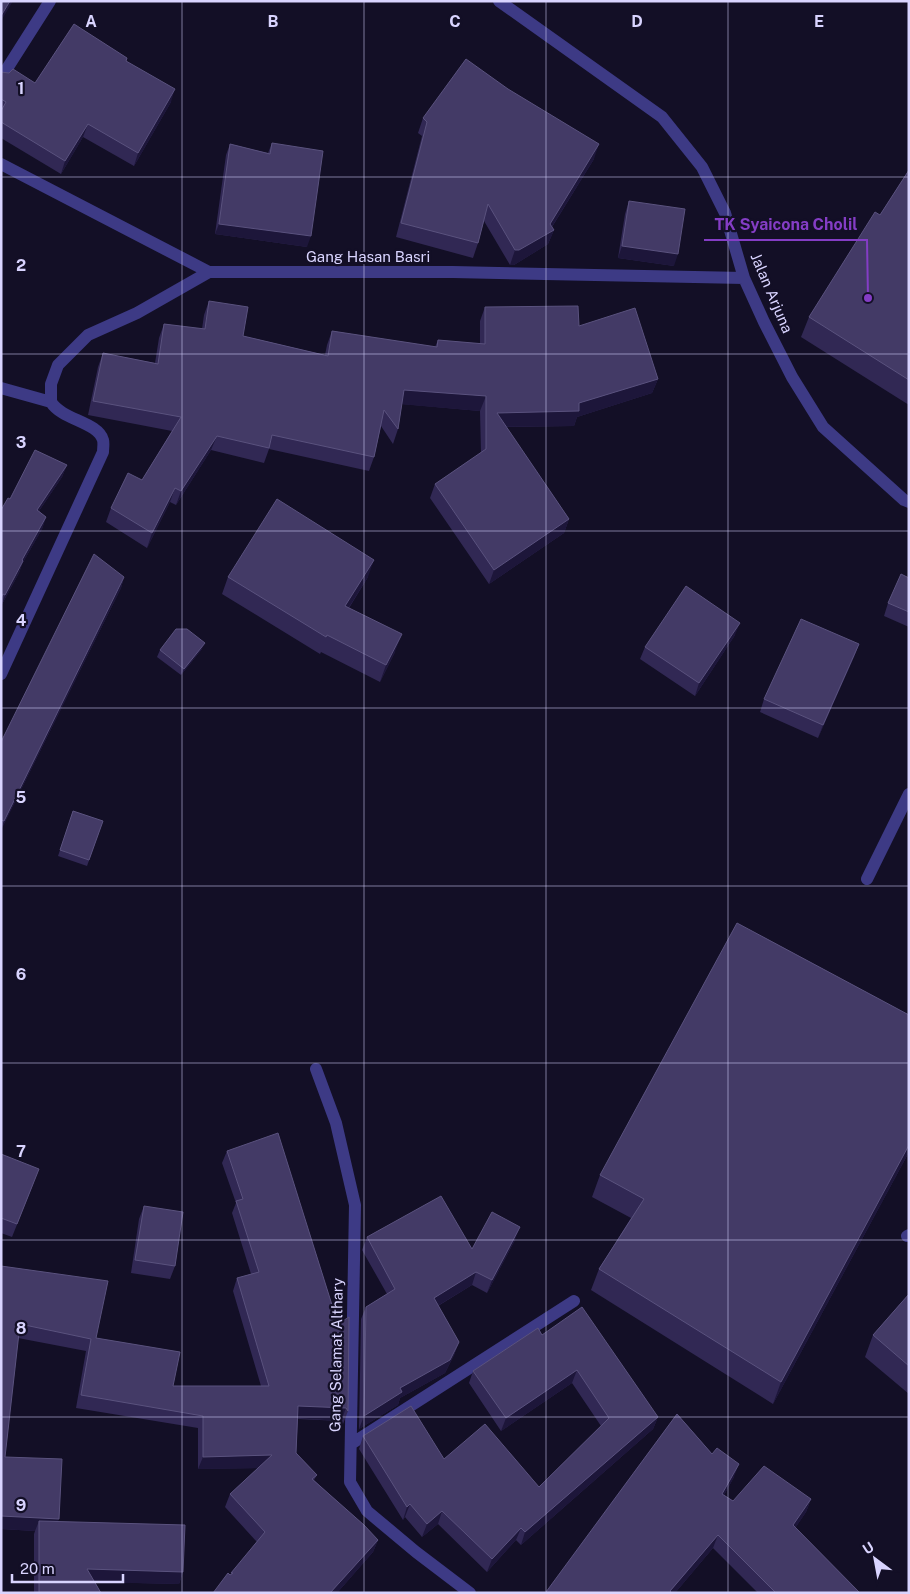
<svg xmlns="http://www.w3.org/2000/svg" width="910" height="1594" font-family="'Public Sans',sans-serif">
  <rect width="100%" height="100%" fill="#130f26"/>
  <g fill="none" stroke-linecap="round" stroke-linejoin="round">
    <path stroke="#3d3a85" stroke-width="12" d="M499 1 662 117 702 167 725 213 744 278 764 322 792 377 823 427 904 500 909 502
      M1 78 50 1
      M1 164 209 272
      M1 388 51 402C62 420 98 422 103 440 104 444 103 448 103 452L1 674
      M51 402V384L58 365 88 335 137 313 209 272H453L744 278
      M867 879 909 794
      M316 1069 336 1123 355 1205 350 1482 367 1511 416 1552 470 1593
      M907 1236 909 1235
      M351 1444 574 1301"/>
  </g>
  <path fill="#312854" d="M127 58 126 61 171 102 134 166 83 137 61 174 1 138V72L35 83Z
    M423 118 594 159 552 227 554 230 548 244 514 265H510L484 221 478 243 473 258 396 237 422 136 418 133Z
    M272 143 307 247 215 234 226 155 230 144 268 153Z
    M909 170V405L801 337 809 317 880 215Z
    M629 201 674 266 618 258 625 214Z
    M209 301 243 336 325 355 327 345 332 331 435 347 438 340 480 344V321L485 307 579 326 658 379 652 393 577 417 574 426 506 427 569 519 564 533 489 584 430 498 435 484 481 453 480 411 402 404 398 429 393 444 381 426 374 457 369 471 269 449 264 463 211 450 176 505 170 502 147 548 106 522 111 508 142 480 172 431 88 415 98 367 103 353 155 363 159 338 164 324 202 329 204 315Z
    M67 465 62 477 39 511 46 517 42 529 22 564 19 573 1 606V510L10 499Z
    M124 577 121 588 1 830V742Z
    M228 577H368L349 608 395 652 380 682 321 652 320 654 222 594Z
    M909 578V627L884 616 888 603Z
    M735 635 695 696 640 659 645 647Z
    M859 644 854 657 818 738 760 712 764 699Z
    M202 649 181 675 157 657 160 650Z
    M73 811 103 821 87 866 58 856Z
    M909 1015V1152L773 1404 591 1290 599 1269 631 1218 592 1197 600 1175Z
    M227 1151 348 1411 343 1424 341 1421 298 1419 296 1453 317 1475 314 1480 378 1540 373 1552 337 1593H213L231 1574 257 1542 225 1507 230 1494 258 1468 198 1469V1428L76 1408 86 1351 18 1338 5 1457 58 1522 183 1572 179 1584 95 1582 101 1593H34V1534L35 1531 1 1529V1266L96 1338 173 1386H261L233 1291 237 1278 251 1274 232 1213 236 1203 222 1163Z
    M1 1154 34 1182 12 1237 1 1233Z
    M144 1206 175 1266 170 1279 131 1273 139 1219Z
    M367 1237 472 1249 515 1240 487 1293 472 1285 438 1306 459 1342 454 1355 445 1373 400 1398 398 1405 359 1429 361 1319 366 1307 387 1294 362 1250Z
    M909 1294V1394L865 1357 873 1335Z
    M542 1335 658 1417 653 1429 521 1545 516 1540 487 1572 438 1524 422 1537 405 1517 403 1520 359 1449 363 1436 539 1487 601 1426 572 1383 501 1431 469 1383 473 1371Z
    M677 1414 712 1454 734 1477 724 1495 733 1501 811 1499 806 1512 795 1528 860 1593H758L713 1548 675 1593H546Z"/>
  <path fill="#1d163a" d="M10 1H13L1 21V16Z
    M175 89 171 102 134 166 138 153Z
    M88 124 83 137 61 174 65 161Z
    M599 144 594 159 548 233 554 230 548 244 514 265H510L515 250 550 224Z
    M219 224 311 236 307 247 215 234Z
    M622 246 678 254 674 266 618 258Z
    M658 379 652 393 577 417 574 426 492 427 497 413 579 403Z
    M404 390 486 396 480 411 399 404Z
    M217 436 211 450 176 505 181 491Z
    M67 465 62 477 32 521 37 510Z
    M175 488 170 502 147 548 152 533Z
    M46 517 42 529 22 564 19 573 1 606 5 595 22 560Z
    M569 519 564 533 489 584 494 570Z
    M374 560 368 577 339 623 345 606Z
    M124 577 121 588 1 830 4 821Z
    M740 623 735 635 695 696 699 683Z
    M402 634 395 652 380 682 386 665Z
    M205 643 202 649 181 675 184 669Z
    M859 644 854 657 818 738 823 725Z
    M909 1145V1152L773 1404 781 1382Z
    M520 1227 515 1240 487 1293 492 1280Z
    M476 1272 472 1285 429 1311 434 1298Z
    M459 1342 454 1355 445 1373 400 1398 398 1405 359 1429 364 1416Z
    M577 1370 572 1383 501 1431 506 1418Z
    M298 1406 346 1408 341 1421 294 1418Z
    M658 1417 653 1429 521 1545 525 1532Z
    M272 1455 268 1468 198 1469 203 1457Z
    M739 1464 734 1477 717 1508 722 1494Z
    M811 1499 806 1512 788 1539 793 1525Z
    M410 1504 405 1517 403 1520 407 1507Z
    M442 1511 438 1524 422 1537 427 1524Z
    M1 1516 59 1519 54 1532 39 1521 35 1531 1 1529Z
    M521 1528 516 1540 487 1572 492 1559Z
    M718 1535 713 1548 675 1593H669Z
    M378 1540 373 1552 337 1593H330Z
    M87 1569 183 1572 179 1584 83 1582Z"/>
  <path fill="#433a66" stroke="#5a527e" d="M1 1H10L1 16Z
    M74 24 127 58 126 61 175 89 138 153 88 124 65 161 1 122V111L6 102 1 99V72L9 73 13 69 35 83Z
    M466 59 508 89 599 144 550 224 554 230 519 250H515L488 204 478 243 401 223 427 122 423 118Z
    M272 143 323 151 311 236 219 224 230 144 270 154Z
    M909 170V380L809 317 875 212 880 215Z
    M629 201 685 209 678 254 622 246Z
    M209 301 248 307 243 336 328 356 332 331 437 347 438 340 485 344V307L578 306 579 326 635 308 658 379 579 403V411L497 413 569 519 494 570 435 484 486 449V396L404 390 398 429 384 410 374 457 272 435 269 448 217 436 181 491 175 488 152 533 111 508 128 473 142 480 181 417 93 401 103 353 158 364 164 324 205 329Z
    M35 450 67 465 37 510 46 517 22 560 23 561 5 595 3 594 1 598V510L8 498 10 499Z
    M277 499 374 560 345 606 402 634 386 665 327 635 326 637 228 577Z
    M94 554 124 577 4 821 1 820V742Z
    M901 574 909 578V612L888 603Z
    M686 586 740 623 699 683 645 647Z
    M801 619 859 644 823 725 764 699Z
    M176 629H187L205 643 184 669 160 650Z
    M73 811 103 821 89 860 60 850Z
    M737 923 909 1015V1145L781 1382 599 1269 644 1199 600 1175Z
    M278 1133 338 1324 349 1317 348 1411 346 1408 298 1406 296 1453 317 1475 312 1479 364 1525 378 1540 330 1593H213L228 1573 230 1575 233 1573H231L265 1532 230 1494 272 1455 203 1457V1416L81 1395 91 1339 20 1324 5 1457 62 1459 59 1519 1 1516V1266L108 1281 96 1338 180 1352 173 1386H269L237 1278 259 1272 236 1201 243 1199 227 1151Z
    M1 1154 39 1169 17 1224 1 1218Z
    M441 1196 472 1249 492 1212 520 1227 492 1280 476 1272 434 1298 459 1342 450 1360 400 1388 402 1392 364 1416 366 1307 395 1289 367 1237Z
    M144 1206 183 1212 175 1266 135 1260Z
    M909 1294V1366L873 1335Z
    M582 1307 658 1417 525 1532 521 1528 492 1559 442 1511 427 1524 410 1504 407 1507 363 1436 411 1406 444 1459 485 1424 539 1487 609 1418 577 1370 506 1418 473 1371 538 1328 542 1335Z
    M677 1414 712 1454 717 1448 739 1464 722 1494 733 1501 764 1466 811 1499 793 1525 860 1593H776L718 1535 670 1591 672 1593 546 1592Z
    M39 1521 185 1525 183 1572 87 1569 101 1593H39Z"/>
  <path fill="none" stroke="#d9d4ff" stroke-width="1" stroke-opacity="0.55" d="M182 1V1593M364 1V1593M546 1V1593M728 1V1593M1 177H909M1 354H909M1 531H909M1 708H909M1 886H909M1 1063H909M1 1240H909M1 1417H909"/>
  <g text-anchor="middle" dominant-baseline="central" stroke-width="4.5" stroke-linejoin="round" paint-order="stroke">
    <g font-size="15" fill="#d9d4ff" stroke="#130f26">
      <text x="368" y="256">Gang Hasan Basri</text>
      <text transform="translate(772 293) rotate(67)">Jalan Arjuna</text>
      <text transform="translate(336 1355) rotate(-89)">Gang Selamat Althary</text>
    </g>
  </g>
  <g font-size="16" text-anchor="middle" font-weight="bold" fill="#d9d4ff" stroke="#130f26" stroke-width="4.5" stroke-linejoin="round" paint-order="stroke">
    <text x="91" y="27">A</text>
    <text x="273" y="27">B</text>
    <text x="455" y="27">C</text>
    <text x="637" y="27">D</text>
    <text x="819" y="27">E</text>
    <text x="21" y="94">1</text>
    <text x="21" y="271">2</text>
    <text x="21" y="448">3</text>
    <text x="21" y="626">4</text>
    <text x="21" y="803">5</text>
    <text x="21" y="980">6</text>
    <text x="21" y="1157">7</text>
    <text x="21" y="1334">8</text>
    <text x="21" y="1511">9</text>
  </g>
  <path fill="none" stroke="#843dc5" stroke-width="2" d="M868 298L867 240H704"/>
  <circle fill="#843dc5" stroke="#130f26" stroke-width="2" cx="868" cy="298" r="5"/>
  <g font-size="16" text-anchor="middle" font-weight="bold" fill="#843dc5" stroke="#130f26" stroke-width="4.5" stroke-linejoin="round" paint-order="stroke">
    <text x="786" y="230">TK Syaicona Cholil</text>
  </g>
  <rect width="910" height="1594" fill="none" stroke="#d9d4ff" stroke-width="5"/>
  <g transform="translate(875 1559) rotate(328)" stroke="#130f26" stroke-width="4" paint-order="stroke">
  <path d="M0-4L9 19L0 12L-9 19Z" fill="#d9d4ff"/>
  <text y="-8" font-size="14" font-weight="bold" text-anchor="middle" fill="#d9d4ff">U</text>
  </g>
  <path d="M12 1574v8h111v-8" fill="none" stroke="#d9d4ff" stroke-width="2.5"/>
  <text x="20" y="1574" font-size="15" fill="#d9d4ff" stroke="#130f26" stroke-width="4" paint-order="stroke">20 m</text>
</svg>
